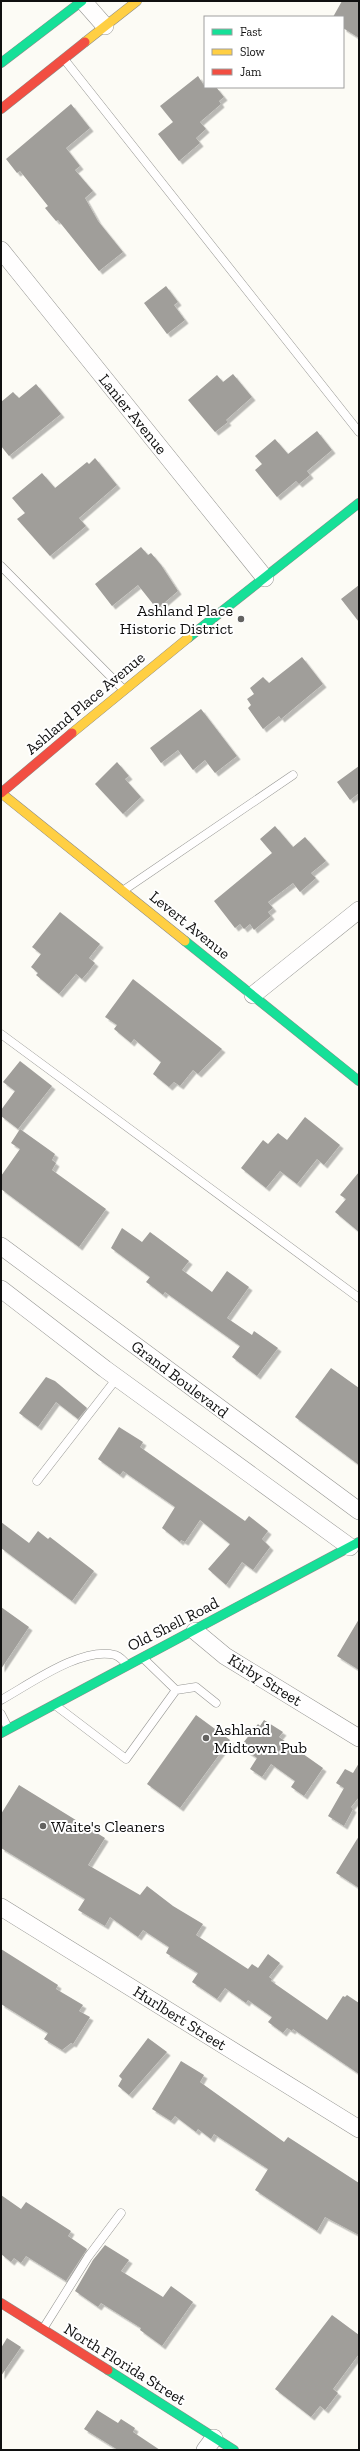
<svg xmlns="http://www.w3.org/2000/svg" width="360" height="2451" font-family="'Zilla Slab',serif">
  <defs>
    <filter id="shadow"><feDropShadow dx="3.5" dy="3.5" stdDeviation="0" flood-color="#0004"/></filter>
  </defs>
  <rect width="100%" height="100%" fill="#fcfbf5"/>
  <path fill="#a09e9a" filter="url(#shadow)" d="M342 1H359V38L343 28V17H333Z
    M198 76 205 87H216L224 97 219 101 221 104 200 122 206 129 196 138 200 143 179 161 158 134 173 122 160 106Z
    M71 104 90 128 66 148 80 166 75 170 93 191 85 198 98 221 123 252 99 271 58 220 56 221 45 208 48 206 20 171 17 173 6 159Z
    M166 286 178 302 174 305 185 320 167 334 144 303Z
    M233 374 252 397 226 420 228 422 215 432 188 400 217 375 223 382Z
    M36 384 61 414 9 456 1 446V402L13 392 19 398Z
    M317 431 332 450 307 471 310 475 299 484 296 481 277 497 255 470 262 464 255 456 275 439 288 454Z
    M95 458 117 485 79 518 86 526 50 556 17 519 25 513 12 498 42 473 55 488 87 462 89 464Z
    M141 547 148 555 151 553 161 565 178 591 157 609 138 585 112 606 95 584Z
    M359 585V622L341 599Z
    M302 657 323 684 281 719 279 716 263 729 248 708 251 705 247 699 254 694 250 688 263 677 269 683Z
    M201 709 237 756 215 773 205 760 193 770 178 750 161 763 150 748Z
    M117 762 129 776 125 779 141 797 123 814 95 784Z
    M359 766V793L350 800 337 782Z
    M275 826 293 847 305 837 326 861 311 873 316 878 300 892 293 883 268 902 273 908 268 912 271 916 254 930 250 924 244 929 240 924 235 928 214 901 272 853 260 839Z
    M60 912 100 944 89 958 95 963 89 971 82 979 76 974 59 994 36 975 38 973 31 967 41 954 32 947Z
    M133 979 222 1049 198 1074 193 1070 180 1086 174 1082 169 1087 153 1074 161 1062 134 1039 131 1043 114 1029 117 1025 105 1017Z
    M20 1061 52 1086 18 1129 1 1116V1110L15 1091 3 1082Z
    M305 1117 340 1145 324 1165 317 1159 297 1184 280 1171 266 1188 241 1168 263 1140 268 1144 278 1133 287 1140Z
    M20 1129 55 1154 52 1160 56 1163 52 1170 106 1209 79 1247 1 1189V1176L20 1149 11 1143Z
    M359 1172V1232L335 1212 346 1199 340 1195Z
    M122 1228 142 1242 150 1232 189 1261 182 1270 212 1292 227 1271 249 1287 227 1318 252 1335 254 1331 278 1348 257 1376 232 1357 240 1346 165 1292 163 1295 153 1287 146 1282 150 1277 111 1248Z
    M331 1368 359 1388V1465L295 1417Z
    M46 1377 55 1381 87 1408 78 1419 56 1402 38 1427 19 1413Z
    M119 1427 143 1442 140 1447 245 1521 249 1516 268 1531 262 1539 270 1547 253 1570 242 1562 226 1585 208 1569 230 1544 200 1520 185 1542 181 1540 180 1542 162 1528 175 1507 123 1471 120 1475 98 1459Z
    M1 1522 29 1543 38 1531 48 1539 50 1537 94 1571 72 1601 1 1548Z
    M1 1607 29 1627 1 1669Z
    M359 1619V1670L337 1656Z
    M196 1715 230 1740 180 1808 147 1784Z
    M264 1720 283 1732 279 1737 323 1768 304 1796 291 1787 295 1781 271 1764 262 1777 250 1769 257 1758 240 1747 258 1724 260 1726Z
    M359 1763V1797L351 1807 353 1809 344 1826 328 1816 344 1788 336 1783 345 1769 353 1773Z
    M19 1785 105 1838 88 1865 140 1895 147 1886 173 1906 203 1924 196 1935 248 1969 252 1964 258 1968 268 1954 280 1963 269 1977 272 1979 271 1981 327 2020 343 1996 345 1997 347 1995 359 2003V2074L293 2029 292 2031 287 2028 283 2033 268 2022 272 2017 248 2000 246 2003 225 1988 217 1999 192 1982 198 1973 166 1953 169 1947 143 1930 138 1937 110 1917 105 1926 78 1910 85 1899 1 1848V1814Z
    M359 1836V1888L336 1873Z
    M1 1949 58 1985 56 1989 83 2005 79 2011 90 2017 73 2044 71 2043 62 2050 44 2039 48 2033 1 2004Z
    M148 2038 167 2052 129 2095 118 2086 122 2079 119 2076Z
    M181 2061 204 2075 200 2082 284 2142 288 2137 359 2183V2235L325 2217 317 2231 255 2190 268 2169 214 2134 211 2139 198 2129 196 2132 175 2116 171 2121 152 2109Z
    M1 2195 21 2209 26 2202 71 2231 68 2236 87 2249 66 2281 26 2256 21 2263 14 2258 11 2262 1 2254Z
    M105 2245 129 2260 121 2271 163 2297 171 2286 193 2302 162 2346 140 2330 141 2328 101 2303 98 2307 75 2291 93 2260Z
    M332 2315 359 2335V2354L333 2389 338 2393 325 2410 320 2406 311 2417 275 2389Z
    M7 2338 21 2347 1 2376V2348Z
    M97 2410 118 2423 121 2419 135 2428 133 2432 160 2450H118L84 2429Z"/>
  <g fill="none" stroke-linecap="round" stroke-linejoin="round">
    <g stroke="#969693" stroke-width="9">
      <path id="lane" d="M64 59 359 432
        M1 566 123 689
        M124 890 293 775
        M1 1034 359 1298
        M37 1481 117 1378
        M176 1690 196 1687 216 1703
        M1 1700C30 1684 82 1646 115 1655 120 1657 124 1661 127 1665
        M55 1705 126 1759 176 1690 144 1659
        M1 1714 8 1728
        M43 2329 88 2257 121 2213"/>
    </g>
    <g stroke="#969693" stroke-width="18">
      <path id="street" d="M83 1 105 26
        M1 250 265 578
        M253 995 359 910
        M1 1246 359 1511
        M1 1289 105 1369 350 1547
        M195 1631 225 1656 359 1738
        M1 1907 359 2129
        M205 2450 214 2438"/>
    </g>
    <g stroke="#8d8c8a" stroke-width="10">
      <path id="fast" d="M1 63 82 1
        M188 638 359 503
        M185 941 359 1081
        M1 1733 359 1542
        M108 2370 234 2450"/>
    </g>
    <g stroke="#8d8c8a" stroke-width="10">
      <path id="slow" d="M85 42 137 1
        M72 733 188 638
        M1 793 185 941"/>
    </g>
    <g stroke="#8d8c8a" stroke-width="10">
      <path id="jam" d="M1 109 85 42
        M1 793 72 733
        M1 2303 108 2370"/>
    </g>
    <use href="#lane" stroke="#fffefe" stroke-width="8"/>
    <use href="#street" stroke="#fffefe" stroke-width="17"/>
    <use href="#fast" stroke="#16e098" stroke-width="9"/>
    <use href="#slow" stroke="#ffcf43" stroke-width="9"/>
    <use href="#jam" stroke="#f24e42" stroke-width="9"/>
  </g>
  <g fill="#636260" stroke="#fff" stroke-width="1.5">
    <circle cx="241" cy="619" r="4"/>
    <circle cx="206" cy="1738" r="4"/>
    <circle cx="43" cy="1826" r="4"/>
  </g>
  <g text-anchor="middle" dominant-baseline="central" stroke-width="4" stroke-linejoin="round" paint-order="stroke">
    <g font-size="16" fill="#101010" stroke="#fff">
      <text transform="translate(133 414) rotate(51)">Lanier Avenue</text>
      <text transform="translate(85 703) rotate(-40)">Ashland Place Avenue</text>
      <text transform="translate(190 925) rotate(39)">Levert Avenue</text>
      <text transform="translate(180 1379) rotate(37)">Grand Boulevard</text>
      <text transform="translate(173 1624) rotate(-27)">Old Shell Road</text>
      <text transform="translate(265 1680) rotate(32)">Kirby Street</text>
      <text transform="translate(180 2018) rotate(32)">Hurlbert Street</text>
      <text transform="translate(125 2364) rotate(32)">North Florida Street</text>
    </g>
    <g font-size="16" fill="#101010" stroke="#fff" text-anchor="start">
      <text x="233" y="610" text-anchor="end">Ashland Place<tspan x="233" dy="18">Historic District</tspan></text>
      <text x="214" y="1729">Ashland<tspan x="214" dy="18">Midtown Pub</tspan></text>
      <text x="51" y="1826">Waite's Cleaners</text>
    </g>
  </g>
  <rect width="360" height="2451" fill="none" stroke="#101010" stroke-width="4"/>
  <rect x="204" y="16" width="140" height="72" fill="#ffffff" stroke="#9f9f9f"/>
  <rect x="212" y="29" width="20" height="6" fill="#16e098" stroke="#9f9f9f"/>
  <text x="240" y="36" font-size="12" fill="#101010">Fast</text>
  <rect x="212" y="49" width="20" height="6" fill="#ffcf43" stroke="#9f9f9f"/>
  <text x="240" y="56" font-size="12" fill="#101010">Slow</text>
  <rect x="212" y="69" width="20" height="6" fill="#f24e42" stroke="#9f9f9f"/>
  <text x="240" y="76" font-size="12" fill="#101010">Jam</text>
</svg>
